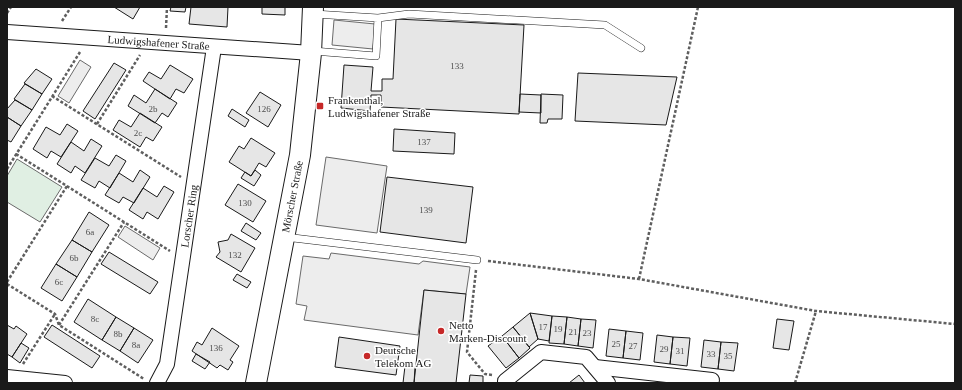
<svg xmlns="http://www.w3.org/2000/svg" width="962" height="390" font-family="'Times New Roman',serif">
  <rect width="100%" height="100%" fill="#fff"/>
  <path fill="#e0efe3" stroke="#6a6a6a" d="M17 159 62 187 40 222 7 202V176Z"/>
  <path fill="#ededed" stroke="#6a6a6a" d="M334 20 375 24 373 49 332 45Z
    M80 60 91 67 69 103 58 96Z
    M326 157 387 166 377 233 316 225Z
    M125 226 160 248 153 260 118 237Z
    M331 253 419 264 423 261 470 267 466 294 424 290 418 335 304 320 307 306 296 304 303 256 329 259Z"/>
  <path fill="#e6e6e6" stroke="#1a1a1a" d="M114 7H140L133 19Z
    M171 7H186L185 12 170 11Z
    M191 7H228L227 27 189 24Z
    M262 7H285V15L262 14Z
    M396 19 524 25 519 114 381 107V95H371L370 111 341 108 344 65 373 67 371 91H382V79H393Z
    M114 63 126 70 95 119 83 111Z
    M170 65 193 79 184 93 176 89 170 99 143 81 149 72 161 79Z
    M36 69 52 79 42 94 24 83Z
    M578 73 677 77 666 125 575 121Z
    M25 84 42 94 32 110 14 99Z
    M155 89 177 103 168 117 162 113 155 123 128 106 134 95 146 103Z
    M260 92 281 105 268 127 246 113Z
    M520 94 541 95V113L519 112Z
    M541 94 563 95 562 119H548L547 123H540Z
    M15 100 32 110 21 126 7 117V109Z
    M232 109 249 120 245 127 228 116Z
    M140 113 162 127 153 141 146 137 140 147 113 130 119 120 131 127Z
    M7 117 21 126 11 142 7 140Z
    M67 124 78 131 61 157 51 151 47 158 33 149 46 127 60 135Z
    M394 129 455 133 454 154 393 151Z
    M251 138 275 153 266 167 259 163 251 176 229 162 239 146 244 149Z
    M91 139 102 146 85 173 75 166 71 173 57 164 71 142 84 151Z
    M116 155 126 161 110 188 99 181 95 188 81 180 95 158 109 166Z
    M140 170 150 177 134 203 123 197 119 203 105 195 119 173 133 182Z
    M255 170 261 175 254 186 241 178 245 172 251 176Z
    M387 177 473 187 466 243 380 232Z
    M238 184 266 201 253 222 225 205Z
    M164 186 174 192 158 219 147 212 143 219 129 210 143 188 157 197Z
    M89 212 109 225 92 252 72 240Z
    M246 223 261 233 256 240 241 231Z
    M231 234 255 248 241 272 216 257 220 252 218 242 228 240Z
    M72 240 92 252 77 277 56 264Z
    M109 252 158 282 150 294 101 264Z
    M56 264 77 277 62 301 41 288Z
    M237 274 251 282 247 288 233 280Z
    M424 290 466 294 456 383H414Z
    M88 299 116 317 102 340 74 322Z
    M530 313 538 339 529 347 513 327Z
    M530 313 552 316 549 341 538 339Z
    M552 316 567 317 564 344 549 343Z
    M116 317 134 328 120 351 102 340Z
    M567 317 581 319 578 346 564 344Z
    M581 319 596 320 593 348 578 346Z
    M777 319 794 321 789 350 773 348Z
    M7 325 14 329 16 326 27 334 12 357 7 354Z
    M52 325 100 356 92 368 44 337Z
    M513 327 530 348 519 358 502 336Z
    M134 328 153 340 138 363 120 351Z
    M212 328 239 346 230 360 233 362 228 370 220 365 217 368 192 351 197 342 202 345Z
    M609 329 626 331 623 358 606 356Z
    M626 331 643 333 640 360 623 358Z
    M657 335 673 337 670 364 654 362Z
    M502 336 519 358 506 368 488 346Z
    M339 337 400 346 396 375 335 367Z
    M673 337 690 338 687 366 670 364Z
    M704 340 721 342 718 369 701 367Z
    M721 342 738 343 734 371 718 369Z
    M21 343 29 348 20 363 12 357Z
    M196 354 210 362 205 369 192 361Z
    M405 366 415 367 414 383H403Z
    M470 375 483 376V383H469Z
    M579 375 585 383H569Z"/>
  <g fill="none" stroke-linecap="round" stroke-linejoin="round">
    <g stroke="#1a1a1a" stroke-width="8">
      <path id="lane" d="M378 18 409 14 605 25 641 48
        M313 51 376 56 378 18 314 14
        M285 237 477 260"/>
    </g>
    <g stroke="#1a1a1a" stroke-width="16">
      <g id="street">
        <path id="s1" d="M7 32 311 53"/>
        <path d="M595 367 712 380"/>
        <path d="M7 377 65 383"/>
        <path id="s2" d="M157 383 167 364 214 47"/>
        <path d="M505 383V381L541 352 586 357 608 383"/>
      </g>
    </g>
    <g stroke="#1a1a1a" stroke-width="22">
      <g id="secondary">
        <path id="s3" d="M256 383 300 155 311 53 313 7"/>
      </g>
    </g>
    <path stroke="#5f5f5f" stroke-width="2.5" stroke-dasharray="3 2" stroke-linecap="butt" d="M7 13 11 7
      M62 21 71 7
      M166 28 167 7
      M52 96 181 177
      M97 124 140 55
      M16 154 170 251
      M7 169 80 52
      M488 261 639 279 816 311 955 324
      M476 270 467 352 485 374 492 375
      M639 279 698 7
      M7 282 67 186
      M7 284 55 314 59 325 144 379
      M59 325 124 222
      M23 364 55 314
      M795 383 816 311"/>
    <use href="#lane" stroke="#fff" stroke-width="7"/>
    <use href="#street" stroke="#fff" stroke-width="14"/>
    <use href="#secondary" stroke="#fff" stroke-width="20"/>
  </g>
  <g fill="#c62828" stroke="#fff" stroke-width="1.5">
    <rect x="316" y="102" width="8" height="8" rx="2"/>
    <circle cx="441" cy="331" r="4"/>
    <circle cx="367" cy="356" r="4"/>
  </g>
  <g text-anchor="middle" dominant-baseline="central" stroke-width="3" stroke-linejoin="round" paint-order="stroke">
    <g font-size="9" fill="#4d4d4d">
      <text x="457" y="66">133</text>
      <text x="153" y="109">2b</text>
      <text x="264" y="109">126</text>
      <text x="138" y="133">2c</text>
      <text x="424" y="142">137</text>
      <text x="245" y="203">130</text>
      <text x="426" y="210">139</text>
      <text x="90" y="232">6a</text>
      <text x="235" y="255">132</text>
      <text x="74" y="258">6b</text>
      <text x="59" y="282">6c</text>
      <text x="95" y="319">8c</text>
      <text x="543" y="327">17</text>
      <text x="558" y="329">19</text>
      <text x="573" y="332">21</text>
      <text x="587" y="333">23</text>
      <text x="118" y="334">8b</text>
      <text x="616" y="344">25</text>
      <text x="136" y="345">8a</text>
      <text x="633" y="346">27</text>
      <text x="216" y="348">136</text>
      <text x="664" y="349">29</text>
      <text x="680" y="351">31</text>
      <text x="711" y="354">33</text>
      <text x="728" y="356">35</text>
    </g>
    <g font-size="11" fill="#1a1a1a" stroke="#fff">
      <text stroke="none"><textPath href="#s1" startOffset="152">Ludwigshafener Straße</textPath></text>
      <text stroke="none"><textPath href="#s3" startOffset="190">Mörscher Straße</textPath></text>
      <text stroke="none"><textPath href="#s2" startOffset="171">Lorscher Ring</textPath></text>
    </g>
    <g font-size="11" fill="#1a1a1a" stroke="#fff" text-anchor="start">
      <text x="328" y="100">Frankenthal,<tspan x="328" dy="13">Ludwigshafener Straße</tspan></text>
      <text x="449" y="325">Netto<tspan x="449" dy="13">Marken-Discount</tspan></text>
      <text x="375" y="350">Deutsche<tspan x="375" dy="13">Telekom AG</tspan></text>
    </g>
  </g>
  <rect width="962" height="390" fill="none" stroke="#1a1a1a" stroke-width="16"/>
</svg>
